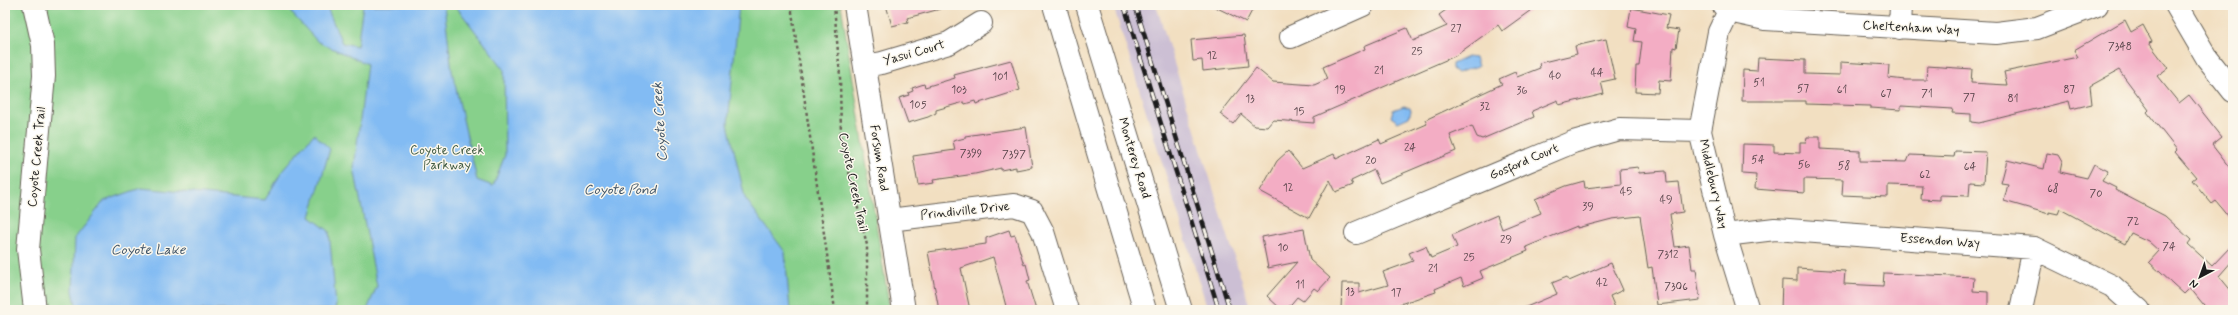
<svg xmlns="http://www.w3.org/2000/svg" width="2238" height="315" font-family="Mynerve,sans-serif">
  <rect width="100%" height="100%" fill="#fbf7ec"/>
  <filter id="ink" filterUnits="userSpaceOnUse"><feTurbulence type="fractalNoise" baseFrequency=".025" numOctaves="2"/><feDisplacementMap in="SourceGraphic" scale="8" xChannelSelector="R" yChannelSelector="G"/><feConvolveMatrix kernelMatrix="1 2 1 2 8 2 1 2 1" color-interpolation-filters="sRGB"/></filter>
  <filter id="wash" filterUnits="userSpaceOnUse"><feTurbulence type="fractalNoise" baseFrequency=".012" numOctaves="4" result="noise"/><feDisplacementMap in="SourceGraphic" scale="16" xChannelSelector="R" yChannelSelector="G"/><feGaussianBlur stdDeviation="0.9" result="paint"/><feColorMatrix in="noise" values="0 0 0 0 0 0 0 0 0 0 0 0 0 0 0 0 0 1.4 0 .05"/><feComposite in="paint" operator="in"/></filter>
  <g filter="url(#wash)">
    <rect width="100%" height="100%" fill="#f2dfc1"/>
    <path fill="#ccbfd4" d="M1113 5H1156L1251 310H1208Z"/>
    <path fill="#87d08b" stroke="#527654" d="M5 5H841L890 310H5Z"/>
    <path fill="#82bbf3" stroke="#4f6c88" d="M289 5H326L342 43 357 46 363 5H444L452 71 477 180 493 186 505 155 504 69 455 5H739L728 124 745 198 785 252 790 310H367L377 286 354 168 367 64 318 42 287 8Z
      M1467 57 1475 58 1478 66 1457 73 1452 69V64Z
      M1404 106 1410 108 1411 111 1409 117 1398 122 1391 117 1393 110Z
      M314 134 330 149 310 217 329 231 336 305 334 310H77L73 291 75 238 104 201 141 188 265 200 283 170Z"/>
    <g id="blocks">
      <path fill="#f3adc4" d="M886 5H939L940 9 907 18 908 22 892 26Z
        M1211 5H1255L1246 22Z
        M1453 5H1538L1502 31 1498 25 1455 56 1314 117V123L1273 120 1267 127 1255 126 1241 114 1233 124 1220 114 1256 68 1273 82 1314 85 1328 79 1323 67 1365 49 1364 46 1407 28 1413 41 1447 26 1439 15Z
        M1631 8 1669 15 1666 28 1679 30 1676 48 1673 47 1671 81 1659 80 1658 93 1635 92 1636 66H1639L1642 42 1634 41 1636 29 1628 27Z
        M2125 20 2131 32 2143 25 2152 42 2149 43 2168 68 2157 76 2179 103 2189 95 2222 137 2212 145 2233 172V222L2216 201 2212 204 2192 180 2196 177 2175 152 2177 150 2147 112 2149 110 2119 70 2090 86 2092 104 2071 109 2069 101 1979 123 1971 122V114L1952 113 1953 109 1901 106V110L1870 108V106L1806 104V101H1742L1743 70 1757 71 1758 58 1805 60V74L1840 75V62L1889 65 1888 78 1905 80H1926L1927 66 1972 69 1971 83 2007 85 2004 72 2078 57 2074 50Z
        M1244 35 1248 66 1203 71 1202 60 1193 61 1191 40Z
        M1606 39 1615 79 1601 82 1604 94 1559 105 1558 100 1532 111 1534 117 1482 139 1477 137 1472 126 1450 135 1456 151 1380 183 1374 170 1351 181 1353 185 1336 192 1330 180 1309 218 1260 191 1277 161 1288 151 1302 168 1334 154 1336 159 1379 139 1381 144 1427 124 1425 120 1502 84 1499 79 1515 72 1517 77 1540 68 1539 63 1577 54 1575 46Z
        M1011 60 1020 90 976 104 975 101 965 104 964 102 936 110V113L928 117 908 123 899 98 909 95 908 93 913 91 912 88 924 84 925 87 955 78 954 75Z
        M1026 127 1032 167 1016 170V167L1001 170V168L975 174 933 180 934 183 918 185 913 156 955 150 953 141 965 138V136Z
        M1807 137H1820V149L1860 151V161L1907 162 1910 155 1954 157 1955 151 1986 152 1984 183 1970 182 1969 196 1940 195V200L1921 199 1922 186 1888 185V197L1842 195 1843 180 1804 179V193L1755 189 1756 175 1742 174 1743 144 1774 145V152L1800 153V142H1806Z
        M2047 153 2058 155 2062 162 2060 172 2087 178 2094 164 2108 171 2102 181 2116 188 2115 190 2165 216 2191 240 2188 244 2212 266 2232 245 2233 260 2219 276 2233 293V310H2208L2190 288 2184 294 2149 262 2159 251 2148 241 2131 233 2125 244 2060 209 2058 214 2049 212V214L2004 201 2008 184 2001 183 2007 160 2044 169Z
        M1638 167 1639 173 1666 171 1667 183 1679 182 1683 212 1670 214 1675 247 1689 245 1692 269H1696L1700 300 1657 305 1652 267 1648 268 1640 216 1612 219 1577 228V226L1526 247 1528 251 1480 271 1483 278 1464 286 1461 278 1435 289 1436 292 1382 310H1341L1342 283H1359V293L1388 285 1383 272 1413 261 1409 253 1426 246 1431 258 1457 247 1452 235 1481 222 1497 215 1502 229 1541 213 1535 199 1566 186 1584 181 1585 188 1621 184 1620 169Z
        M1304 229 1310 260 1330 278 1318 291 1314 288 1303 301 1297 297 1286 310H1282L1267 296 1297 262 1268 268 1262 237Z
        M1009 230 1011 236 1015 235 1024 265 1026 264 1030 280 1027 281 1036 310H1007L993 257 961 268 970 310H939L928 252 986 244V238Z
        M1611 263 1623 290 1610 296 1616 310H1519L1557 294 1552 283 1567 277 1569 281Z
        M1797 268 1845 271 1844 284 1883 286 1884 273 1974 277 1973 291 1988 292V310H1781L1782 280 1797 281Z"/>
    </g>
  </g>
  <g filter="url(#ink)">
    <use href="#blocks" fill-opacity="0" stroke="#676056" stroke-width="1"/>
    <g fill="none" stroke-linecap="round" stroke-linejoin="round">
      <g stroke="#676056" stroke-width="24">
        <path id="minor" d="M34 5 43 45 44 76 28 249 35 310
          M855 5 904 310
          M1723 5 1729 11 1765 19 1996 33 2037 28 2097 5
          M2176 5 2207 58 2233 91
          M1729 11 1719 32 1700 131 1725 235 1748 310
          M1900 28 1901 5
          M1291 37 1363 5
          M865 66 882 63 949 43 981 23
          M889 220 1014 205 1032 211 1043 232 1067 310
          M1356 233 1573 142 1619 129 1700 131
          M1725 235 1775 229 2034 248 2112 286 2139 310
          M2021 310 2034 248"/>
      </g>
      <g stroke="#676056" stroke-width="24">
        <path id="major" d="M1054 5 1145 310
          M1087 5 1181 310"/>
      </g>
      <path stroke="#676056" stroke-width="2.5" stroke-dasharray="3 3" stroke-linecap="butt" d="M791 5 835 310
        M834 5 840 76 841 139 867 245V310"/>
      <use href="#minor" stroke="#fff" stroke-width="22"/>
      <use href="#major" stroke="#fff" stroke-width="22"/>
      <g stroke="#1c1c1c" stroke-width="4.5">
        <path id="rail" d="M1124 5 1219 310
          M1135 5 1230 310"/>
      </g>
      <use href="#rail" stroke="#fbf7ec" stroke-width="3" stroke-dasharray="9" stroke-linecap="butt"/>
    </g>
  </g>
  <g text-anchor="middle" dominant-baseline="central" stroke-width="3" stroke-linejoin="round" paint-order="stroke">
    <g font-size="11" fill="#524046">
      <text x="1456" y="29">27</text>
      <text x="2120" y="47">7348</text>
      <text x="1417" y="52">25</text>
      <text x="1212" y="56">12</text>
      <text x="1379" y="71">21</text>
      <text x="1597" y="73">44</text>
      <text x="1555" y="76">40</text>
      <text x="1000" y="77">101</text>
      <text x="1759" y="83">51</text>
      <text x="1803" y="89">57</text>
      <text x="959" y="90">103</text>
      <text x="1340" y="90">19</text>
      <text x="1842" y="90">61</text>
      <text x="2069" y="90">87</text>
      <text x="1522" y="91">36</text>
      <text x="1886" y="94">67</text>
      <text x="1927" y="94">71</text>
      <text x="1969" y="98">77</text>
      <text x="1250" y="99">13</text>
      <text x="2013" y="99">81</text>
      <text x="918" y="105">105</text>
      <text x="1485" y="107">32</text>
      <text x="1299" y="112">15</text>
      <text x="1410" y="148">24</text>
      <text x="971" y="154">7399</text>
      <text x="1014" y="155">7397</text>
      <text x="1758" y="160">54</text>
      <text x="1371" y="161">20</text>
      <text x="1804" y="165">56</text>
      <text x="1844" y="166">58</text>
      <text x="1970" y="167">64</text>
      <text x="1925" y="175">62</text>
      <text x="1288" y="188">12</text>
      <text x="2053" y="189">68</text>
      <text x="1626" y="192">45</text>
      <text x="2096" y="194">70</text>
      <text x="1666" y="200">49</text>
      <text x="1588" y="207">39</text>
      <text x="2133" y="222">72</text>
      <text x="1506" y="240">29</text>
      <text x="2169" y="247">74</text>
      <text x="1283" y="248">10</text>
      <text x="1668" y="255">7312</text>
      <text x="1469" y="258">25</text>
      <text x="1433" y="269">21</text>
      <text x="1602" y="283">42</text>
      <text x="1300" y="285">11</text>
      <text x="1676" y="287">7306</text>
      <text x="1350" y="292">13</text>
      <text x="1396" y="293">17</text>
    </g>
    <g font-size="13" fill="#1c1c1c" stroke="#fbf7ec">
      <text transform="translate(1911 28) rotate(3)">Cheltenham Way</text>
      <text transform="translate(914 53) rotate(-16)">Yasui Court</text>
      <text transform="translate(37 157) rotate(-85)">Coyote Creek Trail</text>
      <text transform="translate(879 158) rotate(81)">Forsum Road</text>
      <text transform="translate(1134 158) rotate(73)">Monterey Road</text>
      <text transform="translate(1524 162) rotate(-23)">Gosford Court</text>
      <text transform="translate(853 182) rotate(78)">Coyote Creek Trail</text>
      <text transform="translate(1713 184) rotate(77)">Middlebury Way</text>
      <text transform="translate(965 211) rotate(-6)">Prindiville Drive</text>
      <text transform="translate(1940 241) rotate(4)">Essendon Way</text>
    </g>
    <g font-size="13" fill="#415b43" stroke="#fbf7ec">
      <text x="447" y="150">Coyote Creek<tspan x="447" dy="15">Parkway</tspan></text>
    </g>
    <g font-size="14" font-style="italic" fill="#405467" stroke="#fbf7ec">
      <text transform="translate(660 122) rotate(-94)">Coyote Creek</text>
      <text x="620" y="190">Coyote Pond</text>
      <text x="148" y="250">Coyote Lake</text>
    </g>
  </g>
  <rect width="2238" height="315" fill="none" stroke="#fbf7ec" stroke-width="20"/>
  <g transform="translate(2200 277) rotate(221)" stroke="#fbf7ec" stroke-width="3" paint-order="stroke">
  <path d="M0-3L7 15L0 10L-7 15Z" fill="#1c1c1c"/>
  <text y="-6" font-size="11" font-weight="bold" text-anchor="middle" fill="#1c1c1c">N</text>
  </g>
</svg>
